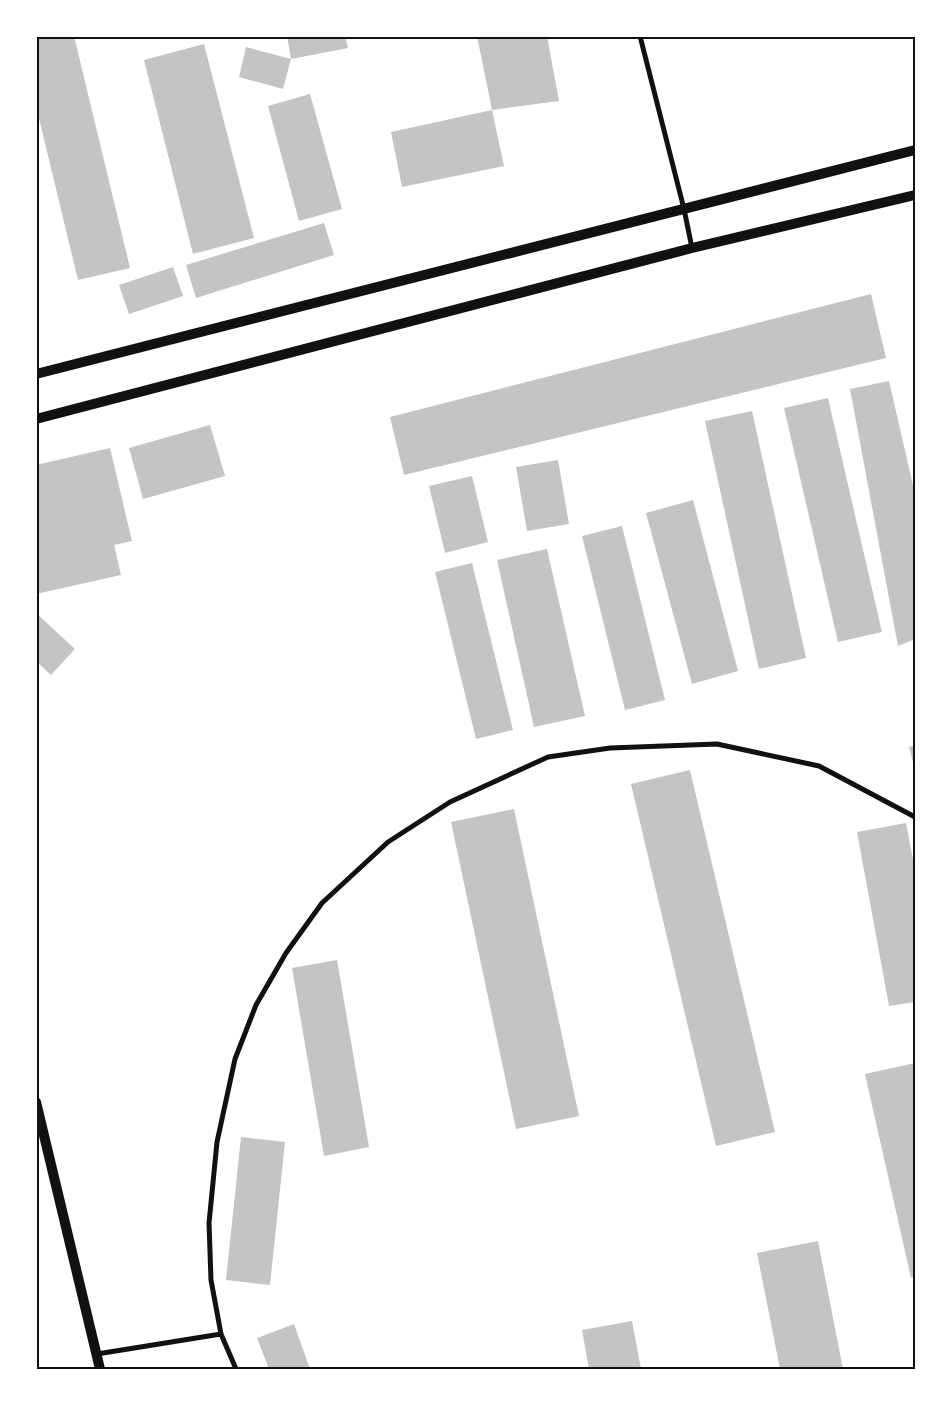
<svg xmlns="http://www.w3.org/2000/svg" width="951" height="1405" font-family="'PT Sans',sans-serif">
  <rect width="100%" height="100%" fill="#fff"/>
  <path fill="#c4c4c4" d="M36 36H74L130 268 78 280 36 106Z
    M287 36H345L348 48 291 59 283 89 239 77 246 47 291 59Z
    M477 36H547L559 101 492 110Z
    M204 44 254 238 193 254 144 60Z
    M310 94 342 209 299 221 268 106Z
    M492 110 504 166 402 187 391 132Z
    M324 223 334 255 196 298 186 265Z
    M173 267 183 296 129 314 119 285Z
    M871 294 886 358 404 475 390 417Z
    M889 381 915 494V639L898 646 850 389Z
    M828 398 882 632 838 642 784 408Z
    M752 411 806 658 759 669 705 421Z
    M210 425 225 476 143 499 129 448Z
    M110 448 132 541 114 545 121 575 36 594V465Z
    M558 460 569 524 527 531 516 467Z
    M472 476 488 542 445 553 429 486Z
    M693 500 738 671 692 684 646 513Z
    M622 526 665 700 625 710 582 536Z
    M547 549 585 716 534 727 497 560Z
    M472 563 513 730 476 739 435 572Z
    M36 613 75 649 51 675 36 661Z
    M915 745V766H914L909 747Z
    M690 770 775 1132 716 1146 631 784Z
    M514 809 579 1116 516 1129 451 822Z
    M906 823 915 870V1002L889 1006 857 832Z
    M337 960 369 1147 324 1156 292 968Z
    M915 1063V1276L911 1278 865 1074Z
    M241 1137 285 1142 270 1285 226 1280Z
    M818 1241 843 1369H780L757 1253Z
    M632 1321 641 1369H589L582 1330Z
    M294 1324 310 1369H269L257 1338Z"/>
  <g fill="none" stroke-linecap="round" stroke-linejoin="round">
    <path stroke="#111" stroke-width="5" d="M640 36 684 209 692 248
      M97 1354 221 1334
      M236 1369 221 1334 211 1280 209 1223 217 1142 235 1059 256 1005 286 953 322 903 388 842 450 802 548 757 610 748 717 744 819 766 915 817"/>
    <path stroke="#111" stroke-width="10" d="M36 374 915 150
      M36 419 692 248 915 195
      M36 1102 100 1369"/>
  </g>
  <rect width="951" height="1405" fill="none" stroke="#ffffff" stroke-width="75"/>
  <rect x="38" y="38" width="876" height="1330" fill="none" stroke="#111" stroke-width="2"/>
</svg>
